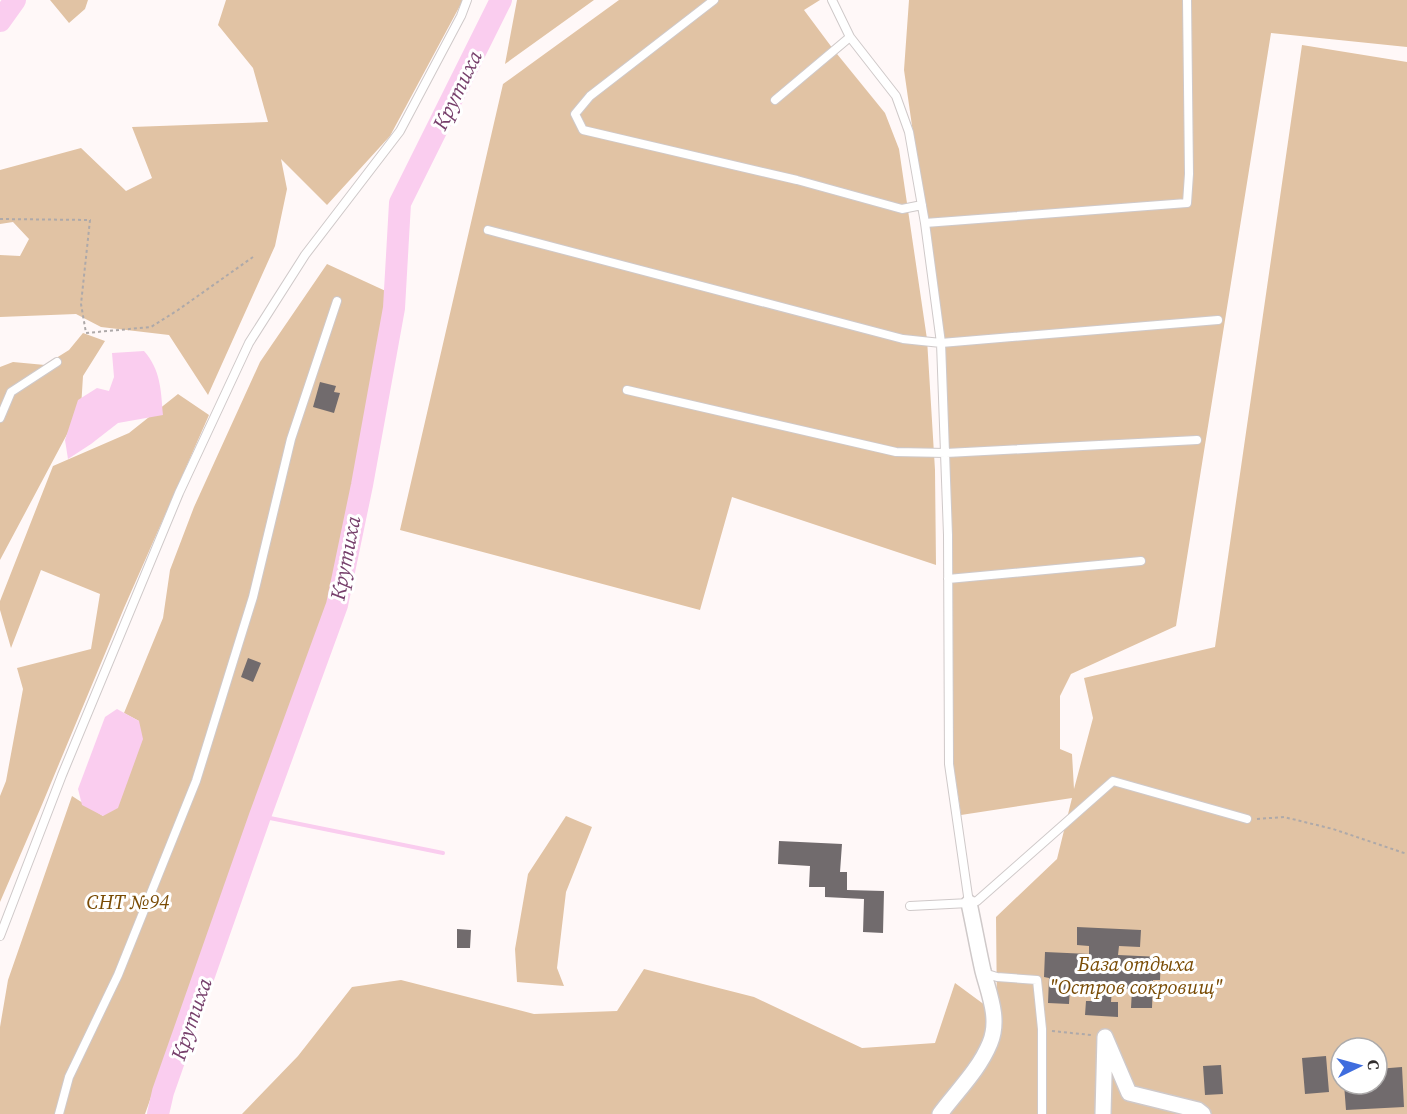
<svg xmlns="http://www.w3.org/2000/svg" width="1407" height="1114" font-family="'Source Serif 4',serif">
  <rect width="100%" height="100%" fill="#fff8f8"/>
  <path fill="#e1c3a4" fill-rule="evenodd" d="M50 0H88L85 9 69 23Z
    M226 0H463L390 136 327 205 281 159 287 189 275 246 208 395 169 335 101 327 76 314 0 317V255L20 256 29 239 13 222 0 224V170L81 148 126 191 152 178 132 127 268 122 253 68 218 25Z
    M517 0H594L505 64Z
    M619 0H820L804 10 833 49 885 113 899 149 927 339 935 470 936 565 732 497 700 610 400 530 503 84Z
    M909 0H1407V47L1271 33 1176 626 1071 674 1060 696V749L1072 754 1074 789 1093 718 1084 678 1215 647 1302 45 1407 62V1114H242L298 1056 352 987 401 980 534 1014 617 1011 644 969 754 997 862 1048 935 1043 955 983 997 1014 996 917 1057 859 1072 798 961 815 952 755 946 363 904 70ZM1341 1048H1377V1084H1341Z
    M327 264 390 293 336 596 200 959 145 1114H0V1027L8 980 72 796 103 816 139 721 124 713 163 618 170 570 194 507 260 362Z
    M83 333 105 341 83 376 81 408 0 560V367L13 362 45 365 69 350Z
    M178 394 209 415 124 608 41 807 0 902V796L6 781 23 689 17 668 91 649 100 594 41 570 11 648 0 610V601L53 466 129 433Z
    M566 816 592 827 566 892 557 968 564 986 517 982 515 949 528 874Z"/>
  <path fill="#facdef" d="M144 351C161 370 161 391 163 415L118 423 91 444 68 459 65 440 78 400 97 388 109 391 114 377 112 353Z
    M117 709 139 721 143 739 118 808 103 816 82 805 78 789 105 717Z"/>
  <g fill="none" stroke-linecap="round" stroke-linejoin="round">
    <path stroke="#facdef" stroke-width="4" d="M260 816 443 853"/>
    <path stroke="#facdef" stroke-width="22" d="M0 21 15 0
      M158 1114 163 1092 260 816 337 605 362 485 394 308 400 203 501 0"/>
  </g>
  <path fill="#716b6d" d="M320 382 336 386 334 392 340 393 334 413 313 407Z
    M248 658 261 663 253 682 241 677Z
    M779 841 842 844 840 872H847V890L884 891 883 933 863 932 864 899 825 897V887H809L810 866 778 864Z
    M1077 927 1141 930 1140 947 1119 946 1118 955 1161 957 1160 980H1153L1152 1008H1131L1132 989 1112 988 1111 1002H1118V1017L1085 1015 1086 1001H1092V988L1070 986 1069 1004 1048 1003 1049 978 1044 977 1045 952 1089 954V946L1077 945Z
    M457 929 471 930 470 948H457Z
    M1326 1056 1329 1092 1305 1094 1302 1058Z
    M1221 1065 1223 1094 1205 1095 1203 1066Z
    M1402 1067 1404 1107 1346 1110 1344 1084H1377V1069Z"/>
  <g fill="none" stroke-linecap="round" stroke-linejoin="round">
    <g stroke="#cfc9c9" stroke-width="10">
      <path id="service" d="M714 0 590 96 575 114 583 130 797 180 902 209 922 205
        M832 0 850 37 896 96 909 132 925 223 941 343 948 535 949 764 969 903
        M775 100 850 37
        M925 223 1187 203 1189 174 1187 0
        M488 230 903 339 941 343 1218 320
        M627 390 896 452 946 453 1197 440
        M0 418 11 392 57 362
        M948 579 1141 561
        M910 906 969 903 977 901 1113 781 1247 819
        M0 936 62 775 179 493 249 343 305 255 400 131 461 16 467 0
        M984 973 997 977 1037 980 1042 1029V1114
        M59 1114 69 1077 118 975 196 781 253 597 291 439 337 301"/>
    </g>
    <g stroke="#cfc9c9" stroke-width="18">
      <path id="minor" d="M940 1114C957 1091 979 1070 990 1043 1000 1019 989 994 983 971 978 949 974 926 969 903
        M1103 1114 1105 1037 1129 1093 1198 1110 1203 1114"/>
    </g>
    <path stroke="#aea9a9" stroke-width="2" stroke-dasharray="3 3" stroke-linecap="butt" d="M0 219 90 220 81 304 86 333 151 327 178 310 253 257
      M1257 819 1284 817 1333 829 1407 854
      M1052 1031 1091 1035"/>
    <use href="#service" stroke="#fff" stroke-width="8"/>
    <use href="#minor" stroke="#fff" stroke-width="15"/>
  </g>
  <g text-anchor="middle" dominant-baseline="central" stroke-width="6" stroke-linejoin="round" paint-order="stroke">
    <g font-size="20" font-style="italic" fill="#794b04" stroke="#fff">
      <text x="128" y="902">СНТ №94</text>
      <text x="1136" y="964">База отдыха<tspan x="1136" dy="23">"Остров сокровищ"</tspan></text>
    </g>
    <g font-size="21" font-style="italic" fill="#77406c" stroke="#fff">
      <text transform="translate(457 90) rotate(-64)">Крутиха</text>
      <text transform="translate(345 558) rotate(-79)">Крутиха</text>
      <text transform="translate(191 1019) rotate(-71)">Крутиха</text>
    </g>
  </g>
  <g transform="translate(1359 1066) rotate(85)"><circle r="28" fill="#ffffff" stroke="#adabab" stroke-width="1.5"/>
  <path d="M0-4.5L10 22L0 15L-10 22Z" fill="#3f6dde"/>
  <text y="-9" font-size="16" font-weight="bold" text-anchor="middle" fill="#312e2e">С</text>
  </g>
</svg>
